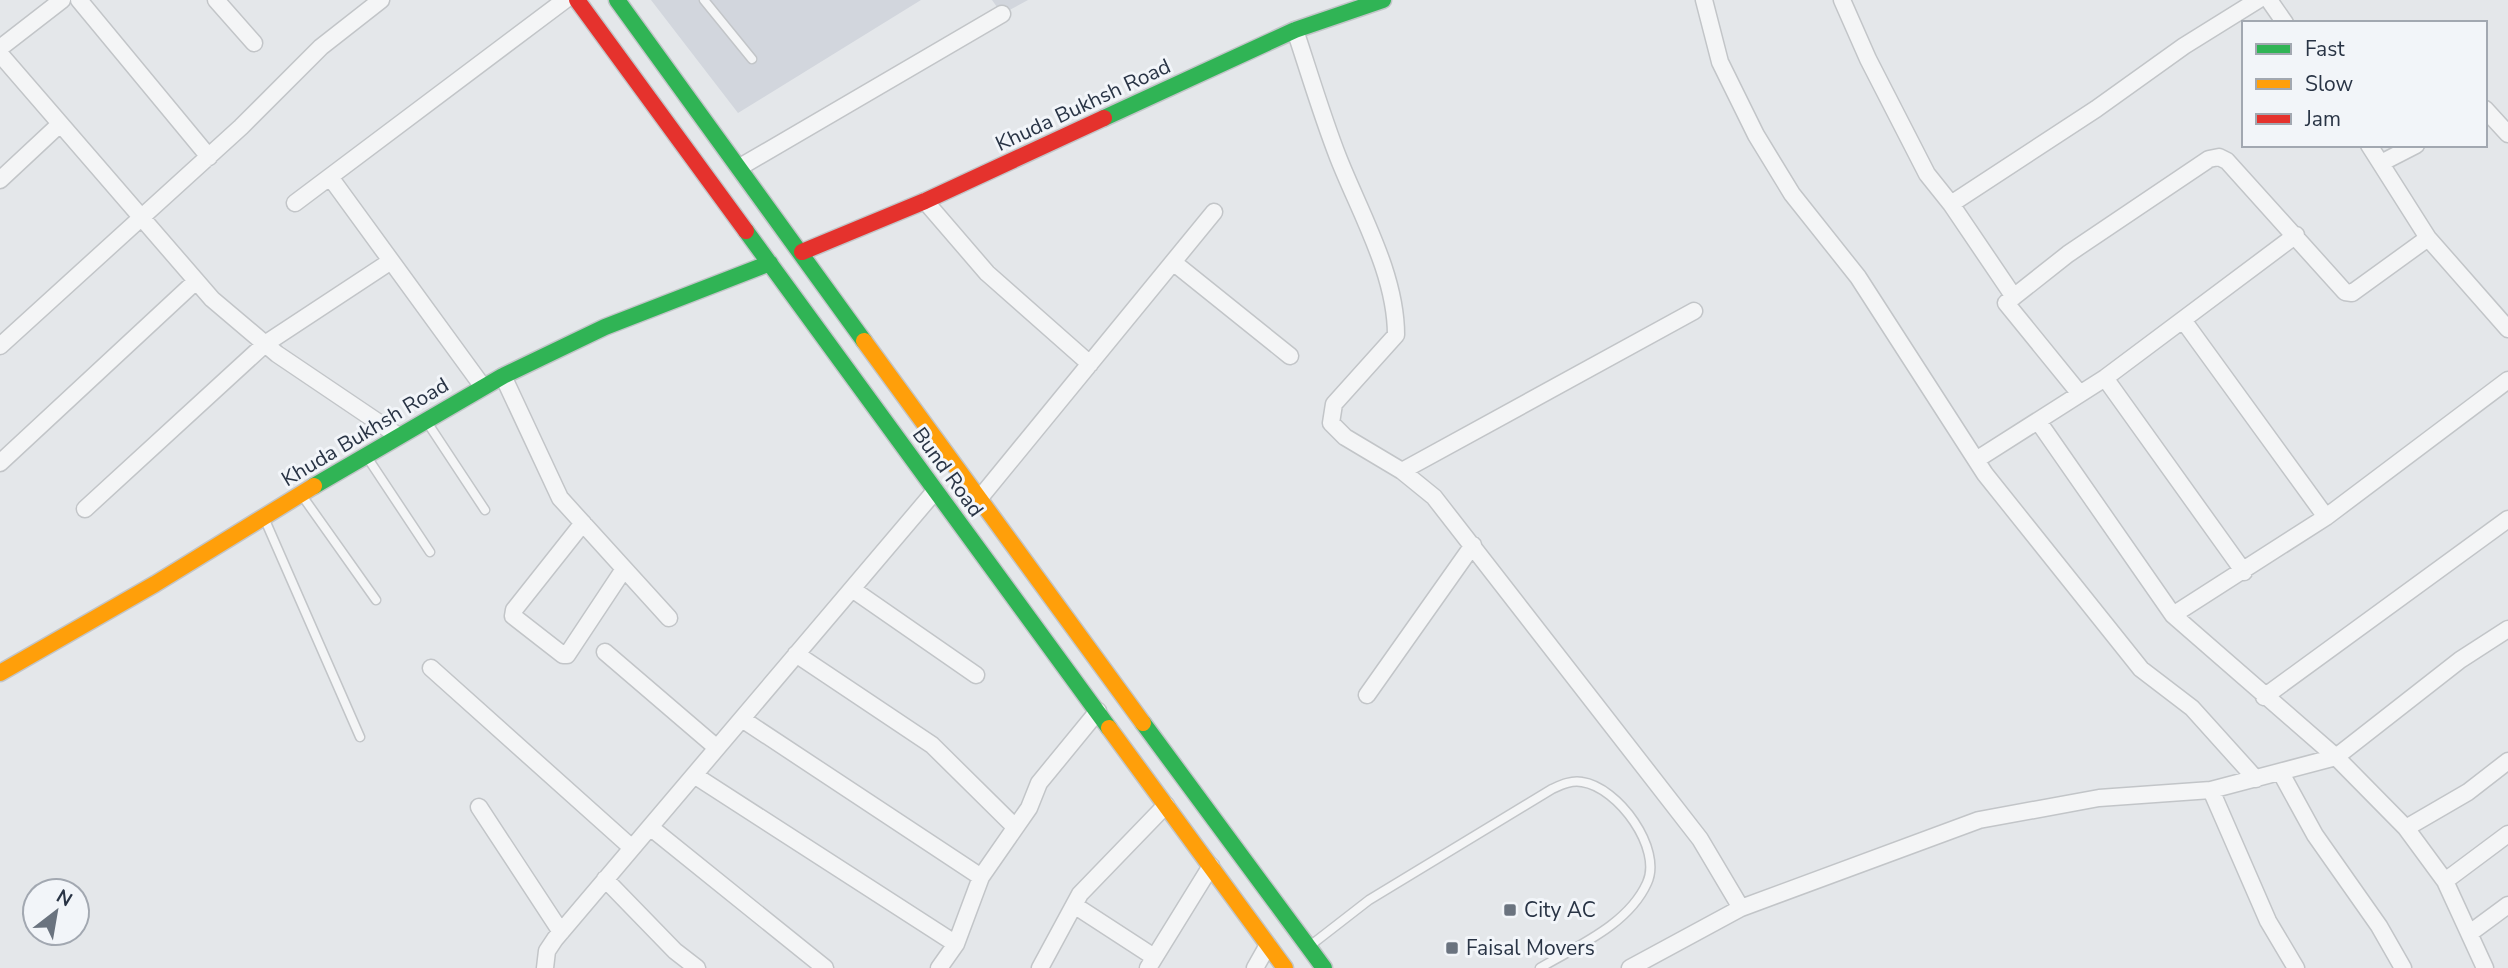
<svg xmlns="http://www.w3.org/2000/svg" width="2508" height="968" font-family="'Nunito Sans',sans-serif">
  <rect width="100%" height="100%" fill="#e4e7ea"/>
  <path fill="#d2d6dd" d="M651 0H921L738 113Z
    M992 0H1028L1002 14Z"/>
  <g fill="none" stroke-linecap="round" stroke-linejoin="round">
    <g stroke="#c2c5c8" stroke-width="11">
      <path id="lane" d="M704 0 752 59
        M427 422 485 510
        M367 457 430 552
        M303 497 376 600
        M265 520 360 737
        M1311 945 1369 900 1552 789C1561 785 1571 780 1582 782 1618 787 1663 849 1647 883 1628 925 1577 946 1540 968"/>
    </g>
    <g stroke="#c2c5c8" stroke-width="19">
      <path id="street" d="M79 0 209 157
        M216 0 254 43
        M1704 0 1720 62 1756 135 1792 194 1858 277 1985 474 2141 669 2192 708 2256 779
        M1842 0 1868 59 1927 174 1951 204 2014 297
        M2269 0 2285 23
        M1295 30C1309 72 1322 116 1338 157 1360 213 1396 274 1396 335L1334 404 1331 423 1345 437 1402 471 1434 497 1700 839 1741 908
        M0 48 62 0
        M0 54 212 299 277 354 397 435
        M2485 109 2508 134
        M2369 145 2428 238 2508 329
        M2381 163 2416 145
        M740 167 1002 14
        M330 177 483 387
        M0 180 60 124
        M925 201 987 273 1090 364
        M295 203 565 0
        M1951 204 2096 109 2184 46 2258 0
        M1173 262 1290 356
        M2183 320 2326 517
        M0 346 241 127 321 47 381 0
        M503 376 560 498 669 618
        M2105 378 2244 572
        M2080 394 2006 303 2068 254 2209 159 2219 157 2227 161 2345 292 2352 293 2428 238
        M2038 421 2173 615 2336 757 2406 828 2445 881 2485 968
        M1976 460 2105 378 2296 235
        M0 463 196 281
        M1402 471 1694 311
        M979 499 1214 212
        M85 509 265 344 391 261
        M583 523 514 610 513 616 563 655H567L624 569
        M852 589 976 675
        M2173 615 2326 517 2508 380
        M605 652 717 748
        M796 654 932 745 1015 827
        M431 668 632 848
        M1367 695 1473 545
        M2264 697 2508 519
        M742 719 981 877
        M2281 773 2315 835 2379 926 2403 968
        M694 775 956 944
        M2211 790 2268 921 2296 968
        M479 807 561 932
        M650 827 825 968
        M2406 828 2468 792 2508 761
        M605 879 675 951 697 968
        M2445 881 2508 834
        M1074 905 1154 957
        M2470 933 2508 905
        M545 968 547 951 555 939 935 491
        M939 968 956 944 981 877 1029 808 1039 783 1098 711
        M1040 968 1080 894 1166 805
        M1148 968 1211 866
        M1255 968 1268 945
        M1630 968 1741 908 1979 820 2099 798 2211 790 2336 757 2460 660 2508 629"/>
    </g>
    <g stroke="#c2c5c8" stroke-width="19">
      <path id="fast" d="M617 0 864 341
        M1104 118 1295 30 1383 0
        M746 231 1109 728
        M314 486 503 376 605 327 770 263
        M1143 723 1324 968"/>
    </g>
    <g stroke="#c2c5c8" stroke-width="19">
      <path id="slow" d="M864 341 1143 723
        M0 673 155 584 314 486
        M1109 728 1285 968"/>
    </g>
    <g stroke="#c2c5c8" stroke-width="19">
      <path id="jam" d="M577 0 746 231
        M802 252 925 201 1104 118"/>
    </g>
    <use href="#lane" stroke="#f4f5f6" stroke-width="8"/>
    <use href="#street" stroke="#f4f5f6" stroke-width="16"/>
    <use href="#fast" stroke="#30b455" stroke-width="16"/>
    <use href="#slow" stroke="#ff9f0a" stroke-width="16"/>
    <use href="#jam" stroke="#e5322d" stroke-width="16"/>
  </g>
  <g fill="#6a737f" stroke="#f2f5f9" stroke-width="2.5">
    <rect x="1503" y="903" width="14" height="14" rx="3.5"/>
    <rect x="1445" y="941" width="14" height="14" rx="3.5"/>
  </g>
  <g text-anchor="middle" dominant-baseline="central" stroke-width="6" stroke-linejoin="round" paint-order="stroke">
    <g font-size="21" fill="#293445" stroke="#f2f5f9">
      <text transform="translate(1083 105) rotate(-25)">Khuda Bukhsh Road</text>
      <text transform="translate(365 432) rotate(-31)">Khuda Bukhsh Road</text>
      <text transform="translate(948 472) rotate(54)">Bund Road</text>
    </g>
    <g font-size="21" fill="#293445" stroke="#f2f5f9" text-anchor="start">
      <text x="1524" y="910">City AC</text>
      <text x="1466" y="948">Faisal Movers</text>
    </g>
  </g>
  <rect x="2242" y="21" width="245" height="126" fill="#f2f5f9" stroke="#a2a8b1" stroke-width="2"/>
  <rect x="2256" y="44" width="35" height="10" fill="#30b455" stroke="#a2a8b1" stroke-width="2"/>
  <text x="2305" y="56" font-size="21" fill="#293445">Fast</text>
  <rect x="2256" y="79" width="35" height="10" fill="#ff9f0a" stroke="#a2a8b1" stroke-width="2"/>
  <text x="2305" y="91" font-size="21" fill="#293445">Slow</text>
  <rect x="2256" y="114" width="35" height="10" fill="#e5322d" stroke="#a2a8b1" stroke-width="2"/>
  <text x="2305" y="126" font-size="21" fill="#293445">Jam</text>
  <g transform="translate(56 912) rotate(31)"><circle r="33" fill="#f2f5f9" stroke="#a2a8b1" stroke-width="2"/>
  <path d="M0-5L12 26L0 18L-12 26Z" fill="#6a737f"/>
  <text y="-10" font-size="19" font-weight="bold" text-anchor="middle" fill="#293445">N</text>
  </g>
</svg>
